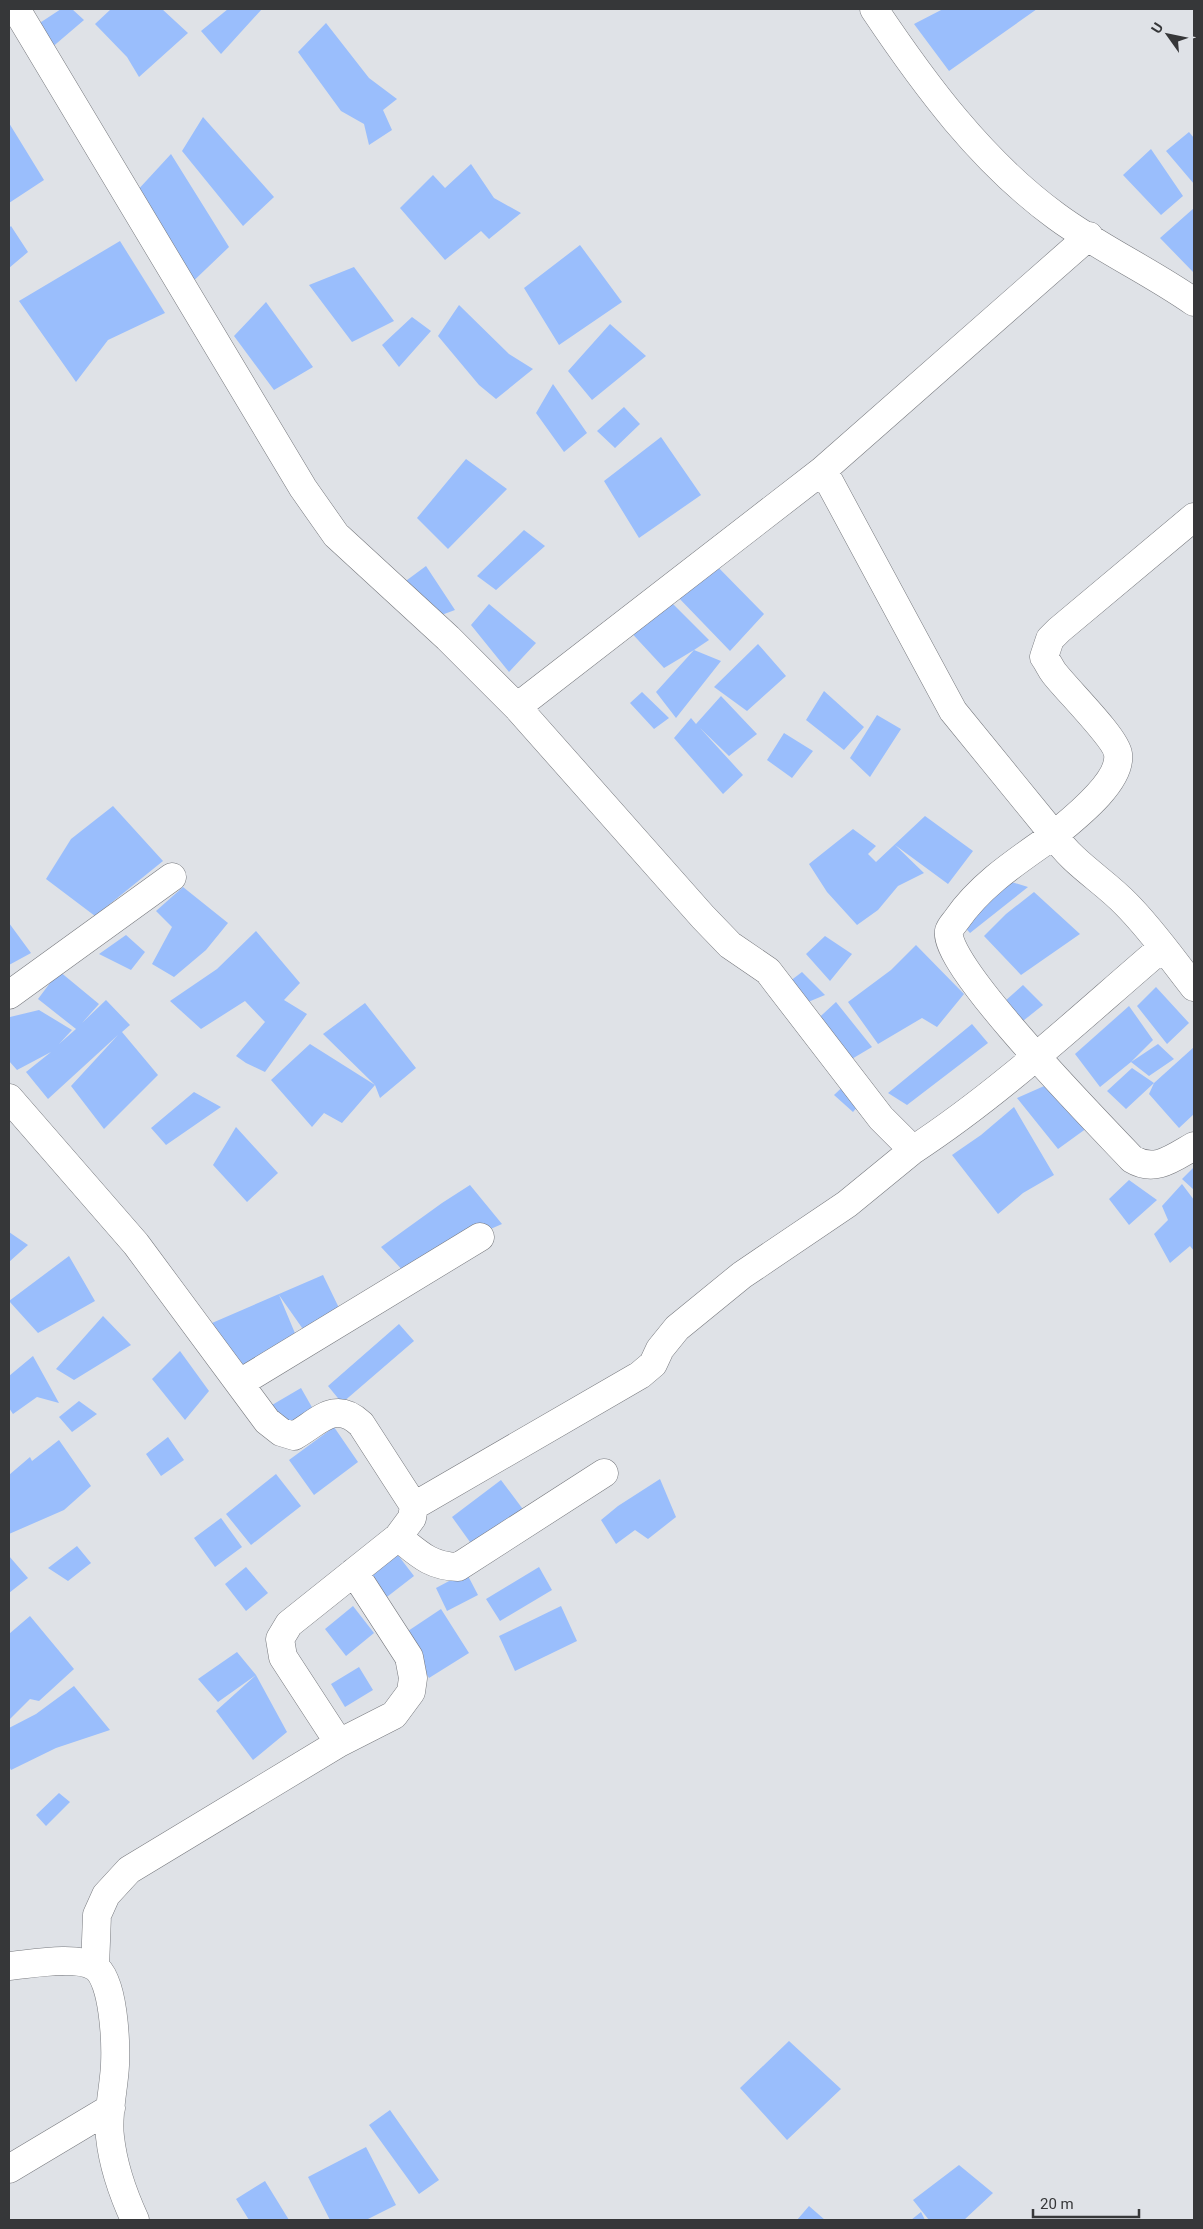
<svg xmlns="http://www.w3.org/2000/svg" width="1203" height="2229" font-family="Roboto,sans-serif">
  <rect width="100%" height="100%" fill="#dfe2e7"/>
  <path fill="#9abefc" d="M61 9H72L84 20 43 55 29 30Z
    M111 9H162L188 33 139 77 127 57 95 24Z
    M228 9H262L221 54 201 31Z
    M943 9H1037L949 71 914 24Z
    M326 23 369 78 397 99 383 110 392 130 369 145 364 124 341 111 298 52Z
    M203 117 274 197 243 226 182 151Z
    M9 123 44 180 9 203Z
    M1189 132 1194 138V184L1166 151Z
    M1151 149 1183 196 1161 215 1123 175Z
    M171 154 229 247 184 290 135 193Z
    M471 164 494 198 521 213 489 239 481 231 445 260 400 208 433 175 445 188Z
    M1194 208V273L1160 238Z
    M11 226 28 252 9 268V228Z
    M120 241 165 313 108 340 76 382 19 301Z
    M580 245 622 302 559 345 524 288Z
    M354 267 394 321 352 342 309 285Z
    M266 302 313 367 274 390 234 336Z
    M459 305 509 354 533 369 496 399 479 385 438 336Z
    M412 317 431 331 399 367 382 345Z
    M610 324 646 356 592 400 568 371Z
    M553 384 587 433 564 452 536 413Z
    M624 407 640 424 615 448 597 431Z
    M661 437 701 495 639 538 604 481Z
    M466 459 507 489 448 549 417 518Z
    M524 530 545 546 496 590 477 576Z
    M711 560 764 614 730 651 676 595Z
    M426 566 455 610 436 617 399 586Z
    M667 598 709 640 694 650 721 661 676 718 656 692 694 650 664 668 626 627Z
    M489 604 536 643 509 672 471 625Z
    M758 644 786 676 747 711 714 687Z
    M824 691 864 727 844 750 806 720Z
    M642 692 669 718 654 729 630 703Z
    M721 696 757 734 729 756 700 728 743 775 723 794 674 738 691 718 696 724Z
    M877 715 901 729 870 777 850 758Z
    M784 733 813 751 792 778 767 760Z
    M113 806 163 861 95 916 46 879 71 839Z
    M925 816 973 851 948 884 895 845 924 873 898 886 878 910 857 925 827 892 809 864 853 829 876 846 868 854 876 862Z
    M995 877 1028 887 970 933 957 919Z
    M183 887 228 923 206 950 174 977 152 964 172 927 156 911Z
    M1034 892 1080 934 1021 975 984 936 1006 914Z
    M9 923 31 953 9 965Z
    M256 931 300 983 284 1000 307 1014 265 1072 246 1063 236 1056 265 1022 245 1001 201 1029 170 1001 217 969Z
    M126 935 145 952 131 970 99 954Z
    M825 936 852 954 830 981 806 954Z
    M916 945 964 994 937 1027 922 1018 878 1044 848 1002 891 970Z
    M59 971 99 1004 82 1023 106 1000 130 1025 122 1032 158 1075 104 1129 71 1086 118 1035 48 1099 26 1072 51 1052 17 1070 9 1061 10 1017 39 1010 72 1030 59 1044 76 1029 38 999Z
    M802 972 825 995 796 1007 781 988Z
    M1023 985 1043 1005 1013 1029 996 1009Z
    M1156 987 1189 1023 1167 1044 1137 1006Z
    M836 1002 872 1047 840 1066 810 1026Z
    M365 1003 416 1068 380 1098 375 1085 342 1123 324 1113 312 1127 271 1080 310 1044 375 1085 323 1034Z
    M1129 1006 1153 1040 1131 1062 1158 1044 1174 1059 1149 1076 1131 1062 1100 1087 1075 1054Z
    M972 1024 988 1043 907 1105 888 1093Z
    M1194 1047V1114L1179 1128 1149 1094 1154 1083 1126 1109 1107 1091 1132 1068 1154 1083Z
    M851 1079 865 1098 853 1112 834 1095Z
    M1051 1083 1087 1128 1058 1149 1017 1098Z
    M194 1092 221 1107 166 1145 151 1128Z
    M1014 1107 1054 1175 1023 1193 998 1214 952 1155 981 1135Z
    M236 1127 278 1173 247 1202 213 1165Z
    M1194 1167V1190L1182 1179Z
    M1129 1180 1157 1200 1129 1225 1109 1199Z
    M1182 1184 1194 1200V1251L1190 1246 1170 1263 1154 1234 1168 1220 1162 1206Z
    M470 1185 502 1224 470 1238 407 1275 381 1247 442 1203Z
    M9 1232 28 1245 9 1262Z
    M69 1256 95 1301 38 1333 9 1301Z
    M323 1275 341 1312 305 1332 279 1295 297 1338 244 1368 212 1323Z
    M103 1316 131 1345 74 1380 56 1369Z
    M399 1324 414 1341 342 1403 328 1386Z
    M180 1351 209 1391 185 1420 152 1379Z
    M33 1356 59 1403 37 1397 13 1414 9 1408V1376Z
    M301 1388 313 1409 284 1426 272 1405Z
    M79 1401 97 1414 72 1432 59 1417Z
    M334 1427 358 1462 314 1495 289 1460Z
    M168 1437 184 1460 161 1476 146 1454Z
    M59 1440 91 1486 64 1510 9 1534V1475L30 1457 32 1461Z
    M276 1474 301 1506 251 1545 226 1514Z
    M660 1479 676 1517 648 1539 635 1530 616 1544 601 1520 618 1506Z
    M501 1480 525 1512 475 1549 452 1517Z
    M221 1518 242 1547 215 1567 194 1538Z
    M77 1546 91 1563 68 1581 48 1568Z
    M394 1550 414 1576 383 1600 363 1574Z
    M9 1556 28 1578 9 1593Z
    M246 1567 268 1593 246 1611 225 1584Z
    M539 1567 552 1590 500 1621 486 1599Z
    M466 1572 478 1595 447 1611 436 1588Z
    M353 1606 374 1633 346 1656 325 1629Z
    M561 1606 577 1641 515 1671 499 1636Z
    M441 1609 469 1653 429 1678 402 1635Z
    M30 1616 74 1669 39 1701 30 1699 9 1720V1634Z
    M237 1652 256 1675 218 1702 198 1679Z
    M359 1667 373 1690 345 1707 331 1684Z
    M256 1675 287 1732 253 1760 216 1711Z
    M74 1686 110 1730 56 1748 11 1770 9 1766V1728L36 1714Z
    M59 1793 70 1802 46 1826 36 1815Z
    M789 2041 841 2089 787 2140 740 2088Z
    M390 2110 439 2180 419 2194 369 2125Z
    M366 2147 396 2205 366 2220H330L308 2177Z
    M959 2165 993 2193 964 2220H929L913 2200Z
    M265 2181 289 2220H249L236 2199Z
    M809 2206 825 2220H797Z
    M921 2212 925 2220H911Z"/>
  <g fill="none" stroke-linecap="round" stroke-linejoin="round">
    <g stroke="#77797e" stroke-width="29">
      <path id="minor" d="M16 9 303 488 336 535 448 638 517 707 703 917 730 945 768 971 881 1118 913 1150C1003 1091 1082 1016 1163 947
        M874 9C925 85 981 161 1056 216 1099 248 1150 271 1194 302
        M823 470 953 711 1054 835C1019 860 982 883 957 919 955 922 950 927 949 931 941 964 1103 1128 1132 1159 1155 1173 1173 1158 1194 1146
        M1194 517 1059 630 1050 639 1044 657C1048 662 1050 668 1054 673 1066 689 1116 738 1118 754 1122 782 1073 819 1054 835 1072 863 1103 880 1126 904 1151 929 1172 959 1194 987
        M517 707 823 470 1089 236
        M9 995 172 877
        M9 1098 136 1244 267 1421 281 1432 294 1436C319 1422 335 1399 361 1424L414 1506 412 1518 398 1537 289 1624 280 1639 283 1657 339 1743 129 1870 106 1895 97 1915 95 1967
        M240 1383 480 1237
        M414 1506 640 1375 653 1364 660 1349 677 1328 742 1275 847 1204 913 1150
        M398 1537C419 1554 430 1566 458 1567L604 1473
        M339 1743 394 1715 411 1692 413 1678 409 1657 354 1572
        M9 1966C31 1964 77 1955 95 1967 114 1980 116 2043 115 2065 114 2088 107 2114 110 2137 113 2165 123 2194 135 2220
        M9 2169 111 2108"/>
    </g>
    <use href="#minor" stroke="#fff" stroke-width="28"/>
  </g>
  <rect width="1203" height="2229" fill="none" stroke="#363739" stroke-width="20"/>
  <g transform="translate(1168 35) rotate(303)" stroke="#dfe2e7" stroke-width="4" paint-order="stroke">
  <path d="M0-4L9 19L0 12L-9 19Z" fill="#363739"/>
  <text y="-8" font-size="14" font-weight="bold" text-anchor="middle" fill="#363739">U</text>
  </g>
  <path d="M1033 2209v8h106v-8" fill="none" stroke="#363739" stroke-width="2.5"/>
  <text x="1040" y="2209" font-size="15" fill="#363739" stroke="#dfe2e7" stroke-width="4" paint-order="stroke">20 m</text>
</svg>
